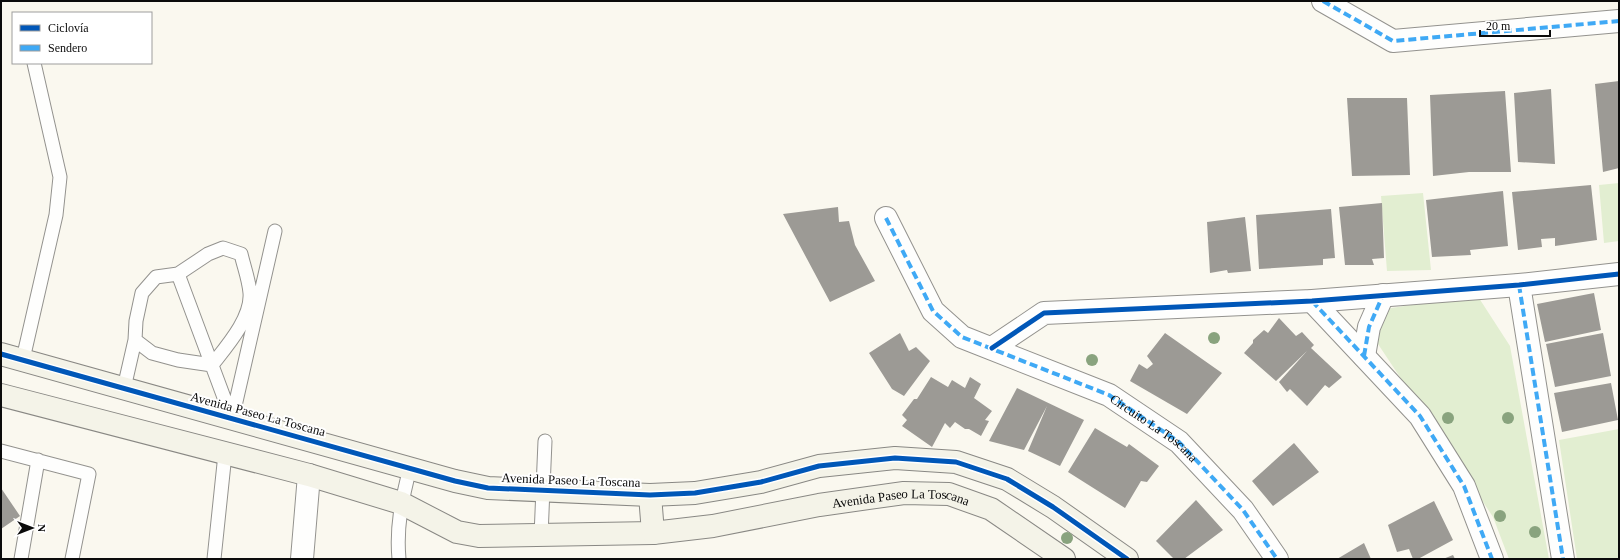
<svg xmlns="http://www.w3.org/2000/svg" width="1620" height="560" font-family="'Times New Roman',serif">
  <rect width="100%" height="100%" fill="#faf8ef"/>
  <path fill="#e2eed1" d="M1619 183V241L1604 243 1599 185Z
    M1423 193 1431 270 1387 271 1381 196Z
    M1477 295 1510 346 1549 559H1509L1493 517 1374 338 1385 309Z
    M1619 429V559H1577L1559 440Z"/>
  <path fill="#9c9a95" d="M1619 81V168L1603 172 1595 84Z
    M1551 89 1555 164 1518 162 1514 93Z
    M1505 91 1511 172H1469L1433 176 1430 95Z
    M1347 98H1407L1410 175 1352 176Z
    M1591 185 1597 240 1555 246V238L1541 239 1542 247 1518 250 1512 192Z
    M1503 191 1508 246 1470 250 1471 255 1432 257 1426 200Z
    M1382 203 1384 258 1372 259 1374 265H1345L1339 207Z
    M838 207 839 222 849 221 855 245 875 281 830 302 783 214Z
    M1331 209 1335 258 1323 259V265L1259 269 1256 215Z
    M1245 217 1251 271 1228 273 1227 270 1210 273 1207 222Z
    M1594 293 1601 330 1545 342 1537 304Z
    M1279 318 1296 336 1302 332 1314 345 1311 348 1342 377 1329 388 1325 385 1307 406 1290 389 1287 392 1279 382 1307 351 1276 381 1244 353 1253 343V340L1264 330 1268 333Z
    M900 333 909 351 916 347 930 361 904 396 892 389 869 353Z
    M1165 333 1222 373 1187 414 1130 381 1139 364 1147 369 1153 364 1147 356Z
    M1603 333 1611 376 1555 387 1546 344Z
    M931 377 948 387 952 380 965 388 970 377 981 384 974 398 992 411 985 420 989 421 981 436 969 429H965L955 422 950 428 945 423 932 447 902 426 907 420 902 415 914 399H917Z
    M1611 383 1618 420 1562 432 1554 393Z
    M1017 388 1084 420 1060 466 1028 451 1047 406 1024 450 989 441Z
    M1095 428 1127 447 1129 444 1159 466 1147 482 1141 481 1125 508 1068 472Z
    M1294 443 1319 472 1273 506 1252 481Z
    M1 488 20 516 1 529Z
    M1196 500 1223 530 1184 559H1174L1156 541Z
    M1434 501 1453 540 1418 559H1413L1409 549 1397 552 1388 525Z
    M1364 543 1371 559H1337Z
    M1453 555 1455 559H1443Z"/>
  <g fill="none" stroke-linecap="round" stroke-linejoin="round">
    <g stroke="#93928e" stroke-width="15">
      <path id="lane" d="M178 274 208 254 223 248 241 254C244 267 249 280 250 293 252 318 226 347 212 365L178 360 152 353 135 340 136 321 142 293 156 277 178 274 232 419 275 231
        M23 359 56 215 60 177 34 63
        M124 388 135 340
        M1 451 89 474 72 559
        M541 536 545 441
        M21 559 38 460
        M214 559 225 454
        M399 559C396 527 402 499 410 468"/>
    </g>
    <g stroke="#93928e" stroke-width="24">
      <g id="street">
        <path d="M1323 1 1393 41 1619 21"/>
        <path id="s1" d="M886 218 933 311 962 337 1109 395 1179 442 1243 510 1277 559"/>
        <path d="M1519 285 1563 559"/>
        <path d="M1312 301 1420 416 1464 486 1492 559"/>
        <path d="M992 348 1044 313 1312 301 1519 285 1619 274"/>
        <path d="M1364 356 1369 327 1383 295"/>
        <path d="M302 559 309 475"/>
      </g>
    </g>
    <g stroke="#898884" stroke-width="24">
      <g id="secondary">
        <path d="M1 354 455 481 488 488 650 495 695 493 761 482 819 466 895 458 956 462 1007 479 1053 507 1127 559"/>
        <path id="s2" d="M1 395 309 475 401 503 457 532 479 536 653 533 713 526 819 505 904 493 949 494 991 509 1064 559"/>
        <path d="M650 495 653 533"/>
      </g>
    </g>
    <use href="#lane" stroke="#fefefd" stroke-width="13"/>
    <use href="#street" stroke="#fefefd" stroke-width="22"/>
    <use href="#secondary" stroke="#f4f3e8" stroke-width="22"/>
    <path stroke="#3fa9f5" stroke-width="4" stroke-dasharray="8 4" stroke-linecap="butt" d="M1323 1 1393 41 1619 21
      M886 218 933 311 962 337 1109 395 1179 442 1243 510 1277 559
      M1519 285 1563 559
      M1312 301 1420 416 1464 486 1492 559
      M1364 356 1369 327 1383 295"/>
    <g stroke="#fff" stroke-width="8">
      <path id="cycleway" d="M992 348 1044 313 1312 301 1519 285 1619 274
        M1 354 455 481 488 488 650 495 695 493 761 482 819 466 895 458 956 462 1007 479 1053 507 1127 559"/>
    </g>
    <use href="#cycleway" stroke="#0057b8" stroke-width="5"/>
  </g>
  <g fill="#89a37e">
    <circle cx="1214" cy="338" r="6"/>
    <circle cx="1092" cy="360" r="6"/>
    <circle cx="1448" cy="418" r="6"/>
    <circle cx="1508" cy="418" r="6"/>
    <circle cx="1500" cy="516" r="6"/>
    <circle cx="1535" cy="532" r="6"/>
    <circle cx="1067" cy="538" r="6"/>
  </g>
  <g text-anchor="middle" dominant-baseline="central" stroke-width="4" stroke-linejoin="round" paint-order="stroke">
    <g font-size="13" fill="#0b0b0b" stroke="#fff">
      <text transform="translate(258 414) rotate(15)">Avenida Paseo La Toscana</text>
      <text stroke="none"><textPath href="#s1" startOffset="357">Circuito La Toscana</textPath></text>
      <text transform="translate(571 480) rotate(2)">Avenida Paseo La Toscana</text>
      <text stroke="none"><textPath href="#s2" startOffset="925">Avenida Paseo La Toscana</textPath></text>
    </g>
  </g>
  <rect width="1620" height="560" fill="none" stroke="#0b0b0b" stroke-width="4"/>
  <rect x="12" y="12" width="140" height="52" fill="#ffffff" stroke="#9d9d9d"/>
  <rect x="20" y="25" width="20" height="6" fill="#0057b8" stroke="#9d9d9d"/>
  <text x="48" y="32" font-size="12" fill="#0b0b0b">Ciclovía</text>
  <rect x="20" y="45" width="20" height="6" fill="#3fa9f5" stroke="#9d9d9d"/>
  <text x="48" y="52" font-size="12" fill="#0b0b0b">Sendero</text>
  <g transform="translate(32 528) rotate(90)" stroke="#ffffff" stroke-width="3" paint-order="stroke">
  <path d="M0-3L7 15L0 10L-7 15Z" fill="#0b0b0b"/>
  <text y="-6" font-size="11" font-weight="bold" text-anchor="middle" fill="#0b0b0b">N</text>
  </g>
  <path d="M1480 30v6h70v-6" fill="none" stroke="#0b0b0b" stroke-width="2"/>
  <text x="1486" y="30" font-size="12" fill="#0b0b0b" stroke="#ffffff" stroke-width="3" paint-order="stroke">20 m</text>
</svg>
